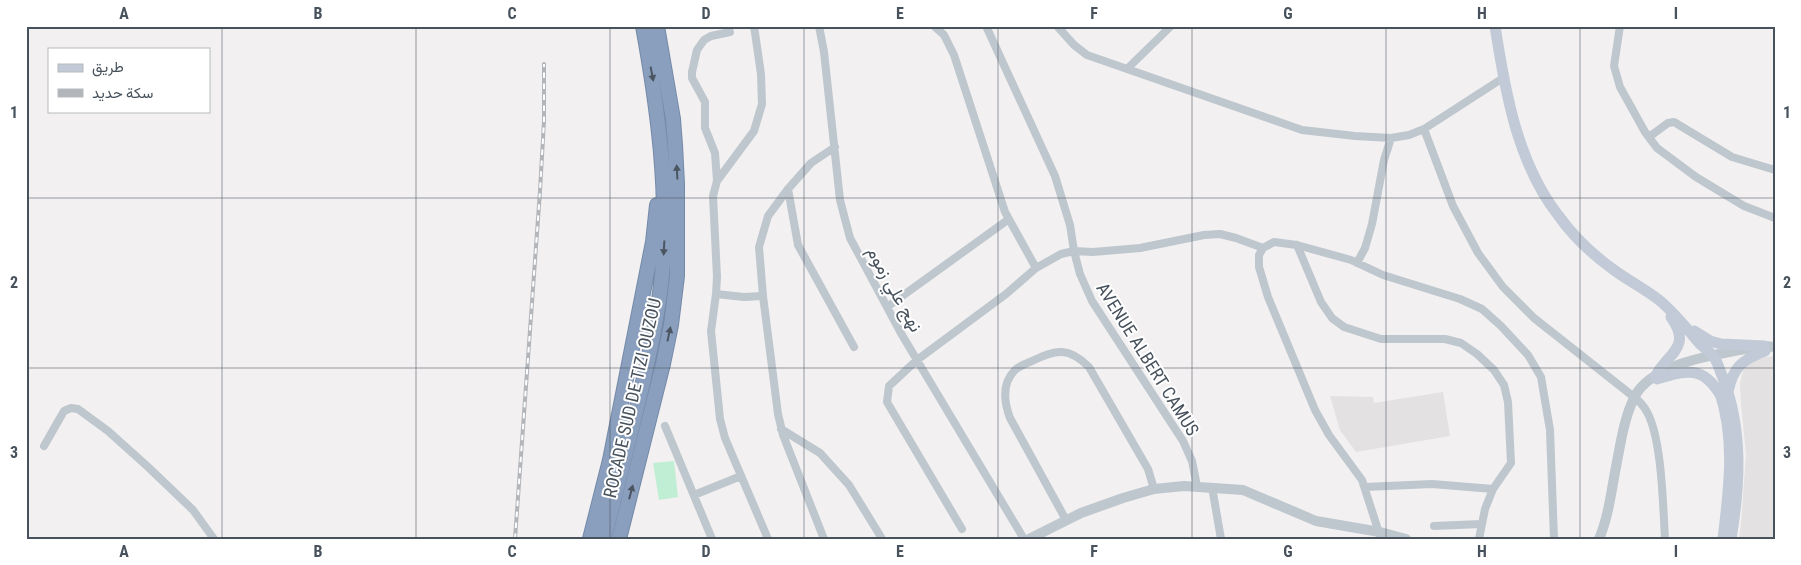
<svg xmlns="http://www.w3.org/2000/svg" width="1801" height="565" font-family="'Roboto Condensed',Vazirmatn,sans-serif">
  <rect width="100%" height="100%" fill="#f2f0f0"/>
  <path fill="#e3e1e2" d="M1775 356V539H1739L1741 523 1746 454 1741 404 1740 383 1745 363 1757 358Z
    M1443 392 1450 436 1356 452 1340 430 1330 396 1373 397 1374 403Z"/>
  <path fill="#c0eed5" d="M674 461 678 497 659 500 653 463Z"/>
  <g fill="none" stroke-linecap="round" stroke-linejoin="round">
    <g stroke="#758aa9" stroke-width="16">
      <path id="motorway" d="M590 539 610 460 653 242 657 205
        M604 539C616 492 628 445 639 399 649 358 658 317 662 275 669 191 658 109 643 26
        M619 539 663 364 671 325 677 276V184L675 145 673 119 657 26"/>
    </g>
    <path stroke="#bec6ce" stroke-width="8" d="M754 26 761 74 762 104 754 131 717 181 713 196 717 277 716 294 744 297 763 296 759 247 768 216 788 189 811 163 835 147
      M819 26 824 52 840 200 850 238 902 335 1024 539
      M934 26 944 35 954 55 1005 212 1036 268
      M986 26 1055 176 1070 225 1074 251 1080 274 1092 301 1183 441 1192 461 1197 486
      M1057 26 1074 45 1087 55 1302 130 1355 136 1391 138 1409 135 1424 129 1503 78
      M1620 26 1614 66 1620 87 1645 132 1657 148 1696 177 1744 206 1775 218
      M1127 69 1171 26
      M1424 129 1453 206 1478 253 1503 287 1534 318 1634 397C1639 401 1644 406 1647 412 1662 439 1663 506 1665 539
      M1649 137 1668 123 1674 122 1732 157 1775 170
      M717 181 715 153 705 128V102L692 78V72L697 50 704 40 711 36 730 32
      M788 189 798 245 854 347
      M1297 245 1321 302 1332 318 1344 327 1381 339H1445L1461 343 1477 354 1494 370 1504 385 1508 402 1511 463 1493 489 1485 509 1479 539
      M1357 263 1365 248 1372 224 1384 160 1391 138
      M716 294 711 331 720 419 725 438 768 539
      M763 296 778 414 783 435 824 539
      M887 307 1009 219
      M665 426 712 539
      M781 429 820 453 849 485 881 537
      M44 446 64 411 71 408 78 409 108 431 147 466 193 510 214 539
      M1212 487 1221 539
      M1365 487 1432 484 1493 489
      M694 495 741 476
      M1066 520 1010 418C1004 402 1001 384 1015 370 1019 366 1027 363 1032 361 1056 349 1069 347 1089 367L1148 469 1154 489
      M1434 526 1481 524
      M962 529 887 402 889 386 917 360 1006 294 1036 268 1061 254 1074 251 1093 252 1140 248 1204 235 1220 234 1236 238 1263 248
      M1381 539 1362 480 1329 435 1315 410 1268 297 1259 267V255L1263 248 1274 242 1297 245 1351 260 1383 275 1460 299 1482 309 1501 326 1528 355 1541 377 1550 430 1554 539"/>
    <path stroke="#bec6ce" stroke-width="10" d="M1029 539 1081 513 1123 498 1154 489 1184 486 1243 490 1316 521 1380 532 1406 539
      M1599 539C1608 518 1611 494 1615 472 1620 448 1623 421 1634 398 1652 360 1727 353 1764 346L1775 347"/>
    <path stroke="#c1cad6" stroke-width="11" d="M1495 26C1505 91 1517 162 1558 215 1573 236 1593 255 1614 270 1629 281 1645 289 1659 300 1675 313 1687 329 1700 344 1705 348 1710 352 1714 357 1718 363 1720 371 1723 378 1743 430 1740 484 1731 539
      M1694 331 1710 341 1721 344 1764 346
      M1655 377C1667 353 1693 348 1671 317
      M1657 379C1687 370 1703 365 1721 396
      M1719 390C1736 439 1729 489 1723 539
      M1728 392C1733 367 1742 360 1765 351"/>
    <use href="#motorway" stroke="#8a9fbd" stroke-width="14"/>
    <g stroke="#b2b5ba" stroke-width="4">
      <path id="rail" d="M515 539 540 191 544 121V64"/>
    </g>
    <use href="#rail" stroke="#fff" stroke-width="2" stroke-dasharray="5.5" stroke-linecap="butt"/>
  </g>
  <defs><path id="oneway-solid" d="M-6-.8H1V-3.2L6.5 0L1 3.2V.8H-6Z" transform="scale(1.25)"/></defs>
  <g fill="#4b5662">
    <use href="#oneway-solid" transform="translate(652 74) rotate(79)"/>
    <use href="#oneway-solid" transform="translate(677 172) rotate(-93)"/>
    <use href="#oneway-solid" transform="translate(664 248) rotate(93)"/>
    <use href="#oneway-solid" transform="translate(669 334) rotate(-78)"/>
    <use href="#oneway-solid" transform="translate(631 492) rotate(-75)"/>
  </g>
  <path fill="none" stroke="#48525d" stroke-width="1" stroke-opacity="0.55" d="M222 26V539M416 26V539M610 26V539M804 26V539M998 26V539M1192 26V539M1386 26V539M1580 26V539M26 198H1775M26 368H1775"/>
  <g text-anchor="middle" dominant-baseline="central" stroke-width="4" stroke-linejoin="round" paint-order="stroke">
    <g font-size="18" fill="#48525d" stroke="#fff">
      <text transform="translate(895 289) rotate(61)">نهج علي زموم</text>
      <text transform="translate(1148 359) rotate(58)">AVENUE ALBERT CAMUS</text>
      <text transform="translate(632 398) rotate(-77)">ROCADE SUD DE TIZI OUZOU</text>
    </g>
  </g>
  <rect width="1801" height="565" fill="none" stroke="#ffffff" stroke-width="55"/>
  <rect x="48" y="48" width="162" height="65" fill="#ffffff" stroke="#b6babe"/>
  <rect x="58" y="64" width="25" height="8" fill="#c1cad6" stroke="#b6babe"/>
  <text x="92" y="72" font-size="15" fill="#48525d">طريق</text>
  <rect x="58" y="89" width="25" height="8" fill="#b2b5ba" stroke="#b6babe"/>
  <text x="92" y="98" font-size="15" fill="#48525d">سكة حديد</text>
  <rect x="28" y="28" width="1746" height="510" fill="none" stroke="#48525d" stroke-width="2"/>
  <g font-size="16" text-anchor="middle" font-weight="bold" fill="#48525d">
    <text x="124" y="19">A</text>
    <text x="318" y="19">B</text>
    <text x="512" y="19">C</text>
    <text x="706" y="19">D</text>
    <text x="900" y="19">E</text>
    <text x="1094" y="19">F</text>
    <text x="1288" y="19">G</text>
    <text x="1482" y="19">H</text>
    <text x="1676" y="19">I</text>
    <text x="14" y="118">1</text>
    <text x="1787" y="118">1</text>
    <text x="14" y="288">2</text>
    <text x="1787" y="288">2</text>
    <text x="14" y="458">3</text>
    <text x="1787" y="458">3</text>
    <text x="124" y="557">A</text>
    <text x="318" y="557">B</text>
    <text x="512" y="557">C</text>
    <text x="706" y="557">D</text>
    <text x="900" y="557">E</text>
    <text x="1094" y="557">F</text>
    <text x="1288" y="557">G</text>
    <text x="1482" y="557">H</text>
    <text x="1676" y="557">I</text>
  </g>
</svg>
